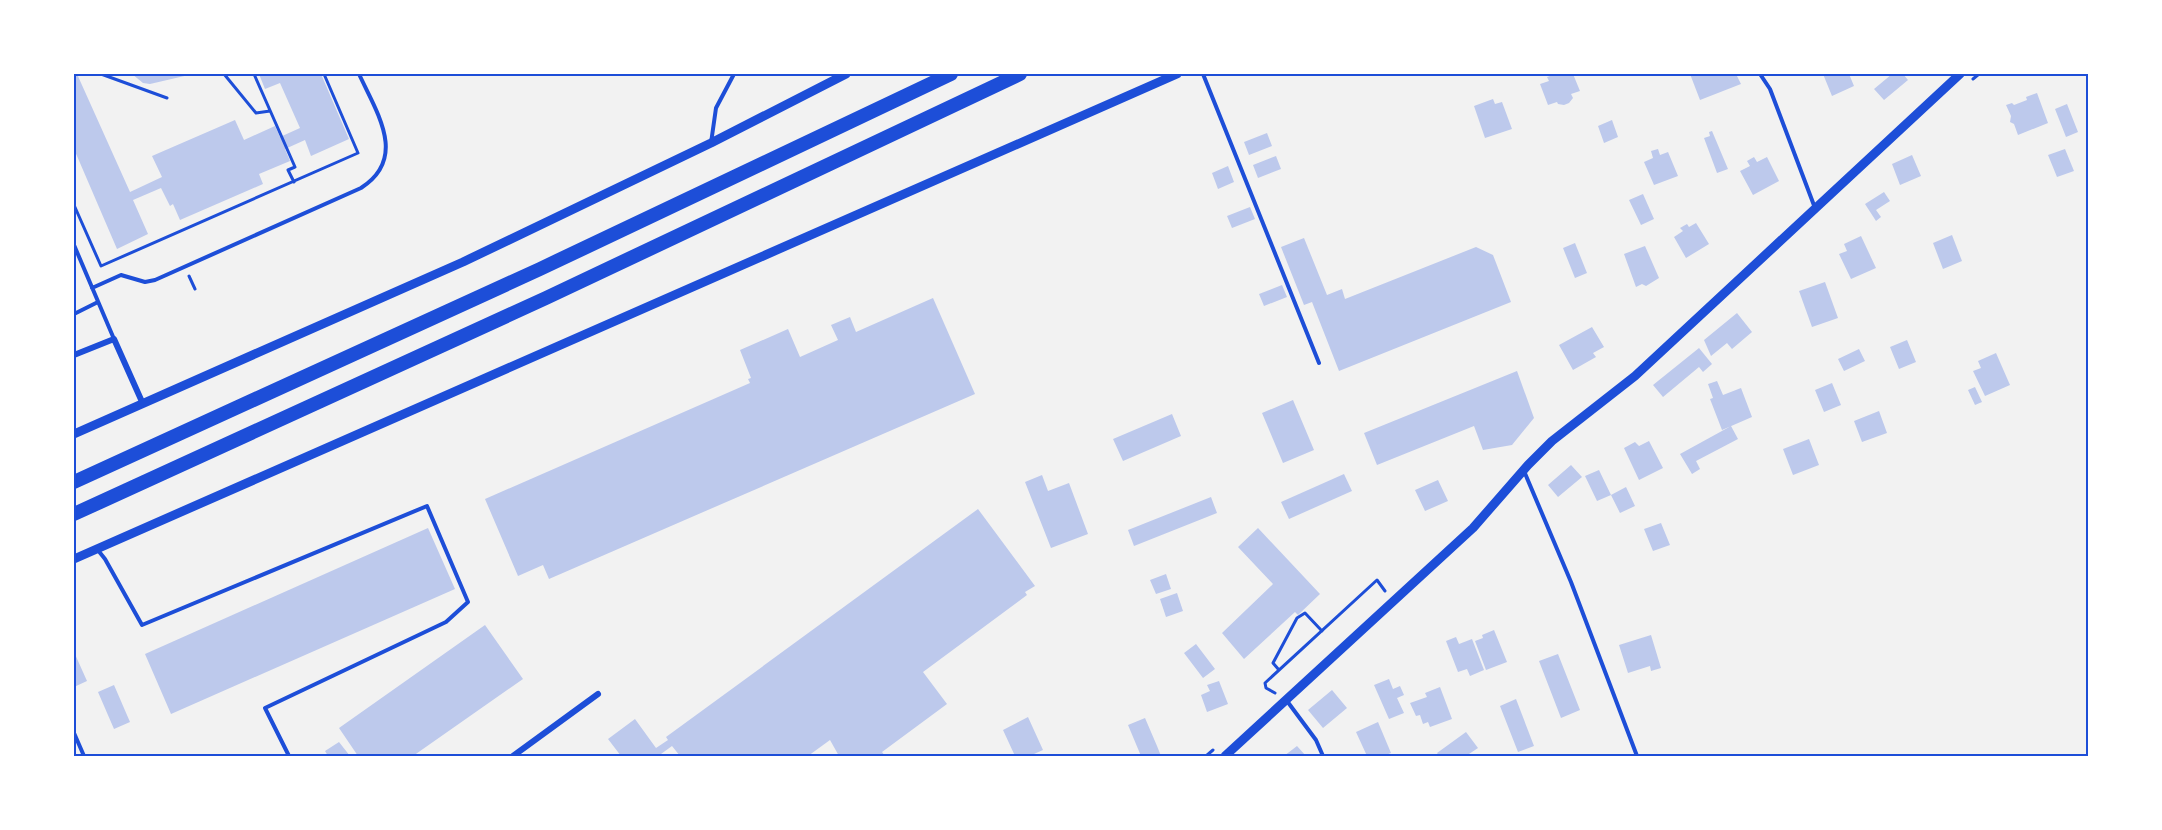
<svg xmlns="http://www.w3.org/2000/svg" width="2162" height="830" font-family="Commissioner,sans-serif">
  <rect width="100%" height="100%" fill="#f2f2f2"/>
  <path fill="#bdc9ec" d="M77 74 130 192 162 177 152 156 235 120 244 140 275 126 280 137 300 128 280 83 265 89 259 74H321L349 139 311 156 305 140 285 149 290 161 259 174 263 184 180 220 173 204 170 206 161 188 133 200 148 234 117 249 74 149V75Z
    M132 74H193L150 84 143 83Z
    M1556 74H1573L1580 91 1571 94 1573 98 1569 103 1564 105 1558 104 1557 102 1548 105 1540 84 1549 81 1547 77Z
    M1690 74H1736L1741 84 1700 100Z
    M1823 74H1849L1854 86 1832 96Z
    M1892 74H1903L1908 80 1884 100 1874 89Z
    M2037 93 2048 123 2018 135 2014 124 2010 122 2011 116 2006 105 2012 103 2014 105 2027 100 2026 97Z
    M1493 99 1495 104 1502 102 1512 129 1485 138 1474 106Z
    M2067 104 2078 132 2066 137 2055 109Z
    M1612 120 1618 137 1604 143 1598 126Z
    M1712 131 1728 169 1717 173 1704 138 1710 136 1709 132Z
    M1267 133 1272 146 1249 155 1244 142Z
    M1658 149 1660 155 1668 152 1678 176 1654 185 1644 162 1653 158 1651 151Z
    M2065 149 2074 171 2057 177 2048 155Z
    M1912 155 1921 176 1900 185 1892 164Z
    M1276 156 1281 169 1258 178 1253 165Z
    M1754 157 1757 162 1767 157 1779 181 1753 195 1740 171 1750 166 1747 161Z
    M1228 166 1234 182 1218 189 1212 173Z
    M1884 192 1890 201 1876 210 1881 217 1876 221 1865 204Z
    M1643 194 1654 219 1641 225 1629 200Z
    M1250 207 1255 219 1232 228 1227 216Z
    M1696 223 1709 244 1686 258 1674 237 1683 231 1680 228 1687 224 1689 227Z
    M1952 235 1962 261 1943 269 1933 243Z
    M1861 236 1876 268 1851 279 1839 254 1847 251 1844 244Z
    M1304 238 1327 295 1342 289 1345 299 1476 247 1493 255 1511 302 1339 371 1312 302 1304 305 1281 247Z
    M1575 243 1587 273 1575 278 1563 248Z
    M1645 246 1659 278 1646 286 1642 284 1636 287 1624 254Z
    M1825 282 1838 318 1812 327 1799 291Z
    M1282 285 1287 297 1264 306 1259 294Z
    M933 298 975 394 549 579 543 565 518 576 485 499 750 383 748 379 751 378 740 350 788 329 800 357 838 340 831 325 850 317 856 332Z
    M1737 313 1752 332 1732 349 1727 343 1711 356 1704 340Z
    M1592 327 1604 347 1593 353 1596 357 1573 370 1559 345Z
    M1907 340 1916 362 1899 369 1890 347Z
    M1699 348 1712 364 1703 372 1699 367 1663 397 1653 385Z
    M1859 349 1865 361 1844 371 1838 359Z
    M1996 353 2010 385 1985 396 1973 371 1981 368 1978 361Z
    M1517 371 1534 418 1512 445 1483 450 1474 426 1377 465 1364 433Z
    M1717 381 1723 395 1741 388 1752 417 1722 430 1710 399 1713 398 1708 384Z
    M1832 383 1841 405 1824 412 1815 390Z
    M1975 387 1982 402 1975 405 1968 390Z
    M1293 400 1314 450 1283 463 1262 413Z
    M1879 411 1887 433 1862 442 1854 421Z
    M1172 414 1181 436 1123 461 1113 439Z
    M1731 426 1738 439 1696 461 1700 469 1692 474 1680 454Z
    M1809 439 1819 465 1793 475 1783 449Z
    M1649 441 1663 468 1639 480 1624 448 1635 442 1639 446Z
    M1571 465 1582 477 1558 497 1548 485Z
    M1599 470 1611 495 1597 501 1585 476Z
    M1344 474 1352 491 1289 519 1281 502Z
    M1042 475 1048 491 1069 483 1088 534 1051 548 1025 482Z
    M1438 480 1448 501 1425 511 1415 490Z
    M1626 487 1635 506 1620 513 1611 495Z
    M1211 497 1217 513 1134 546 1128 530Z
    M978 509 1035 586 1025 592 1027 595 923 672 947 704 882 752 885 756H839L830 740 808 756H680L672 746 661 754 663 756H621L608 739 635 719 656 748 668 740 666 737Z
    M1661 523 1670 545 1653 551 1644 529Z
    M428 528 455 589 171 714 145 654Z
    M1258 528 1320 594 1298 615 1295 612 1244 659 1222 633 1273 584 1238 547Z
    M1166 574 1171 589 1156 594 1150 580Z
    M1177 593 1183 611 1166 617 1160 599Z
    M485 625 523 679 413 756H358L339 728Z
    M1494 630 1507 662 1486 670 1475 641 1483 638 1482 635Z
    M1651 635 1661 668 1651 671 1650 666 1628 673 1619 645Z
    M1456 637 1459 644 1472 639 1484 670 1470 676 1467 669 1458 672 1446 641Z
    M1196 644 1215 669 1203 678 1184 653Z
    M74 652 87 681 74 687Z
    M1558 654 1580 710 1561 718 1539 661Z
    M1389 679 1393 689 1400 686 1404 695 1397 698 1404 713 1389 719 1374 685Z
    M1219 681 1228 704 1207 712 1201 695 1210 691 1207 685Z
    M114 685 130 722 114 729 98 692Z
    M1440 687 1452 719 1430 727 1428 722 1423 724 1420 715 1416 716 1410 703 1427 697 1425 693Z
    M1332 690 1347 708 1323 728 1308 710Z
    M1516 699 1534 746 1518 752 1500 706Z
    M1028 717 1043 750 1034 754 1035 756H1015L1003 730Z
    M1145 718 1157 746 1161 756H1141L1128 725Z
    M1378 722 1391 753 1383 756H1367L1356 732Z
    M1466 732 1478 748 1466 756H1439L1437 753Z
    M339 742 350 756H328L325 751Z
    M1297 746 1306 756H1284Z"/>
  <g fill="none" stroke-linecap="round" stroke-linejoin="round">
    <path stroke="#1d4ed8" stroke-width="3" d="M101 74 167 98
      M224 74 256 113 270 111
      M254 74 295 167 288 170 294 182
      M1973 79 1979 74
      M74 205 101 266 358 153 324 74
      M189 276 195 289
      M1279 670 1273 663 1297 618 1305 613 1322 631
      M1275 693 1266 688 1265 683 1377 580 1385 591
      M1206 756 1213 750"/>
    <path stroke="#1d4ed8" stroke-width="4" d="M1203 74 1319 363
      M1760 74 1770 89 1815 208
      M711 143 716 108 734 74
      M74 245 114 339
      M92 288 121 275 145 282 155 280 361 188C408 158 377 113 359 74
      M74 314 98 302
      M1524 471 1571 582 1637 756
      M97 549 105 559 142 625 427 506 468 602 446 622 265 708 289 756
      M1287 701 1316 740 1323 756
      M74 733 84 756"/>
    <path stroke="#1d4ed8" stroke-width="6" d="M74 355 114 339 143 404
      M513 756 598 694"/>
    <path stroke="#1d4ed8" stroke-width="9" d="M74 434 463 262 711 143 846 74
      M74 559 1177 74
      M1225 756 1473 528 1528 465 1552 441 1635 376 1960 74"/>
    <path stroke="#1d4ed8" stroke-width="14" d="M74 482 540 269 951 74
      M74 514 546 298 1020 74"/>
  </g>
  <rect width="2162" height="830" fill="none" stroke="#ffffff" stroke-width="150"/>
  <rect x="75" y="75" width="2012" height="680" fill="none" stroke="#1d4ed8" stroke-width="2"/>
</svg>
